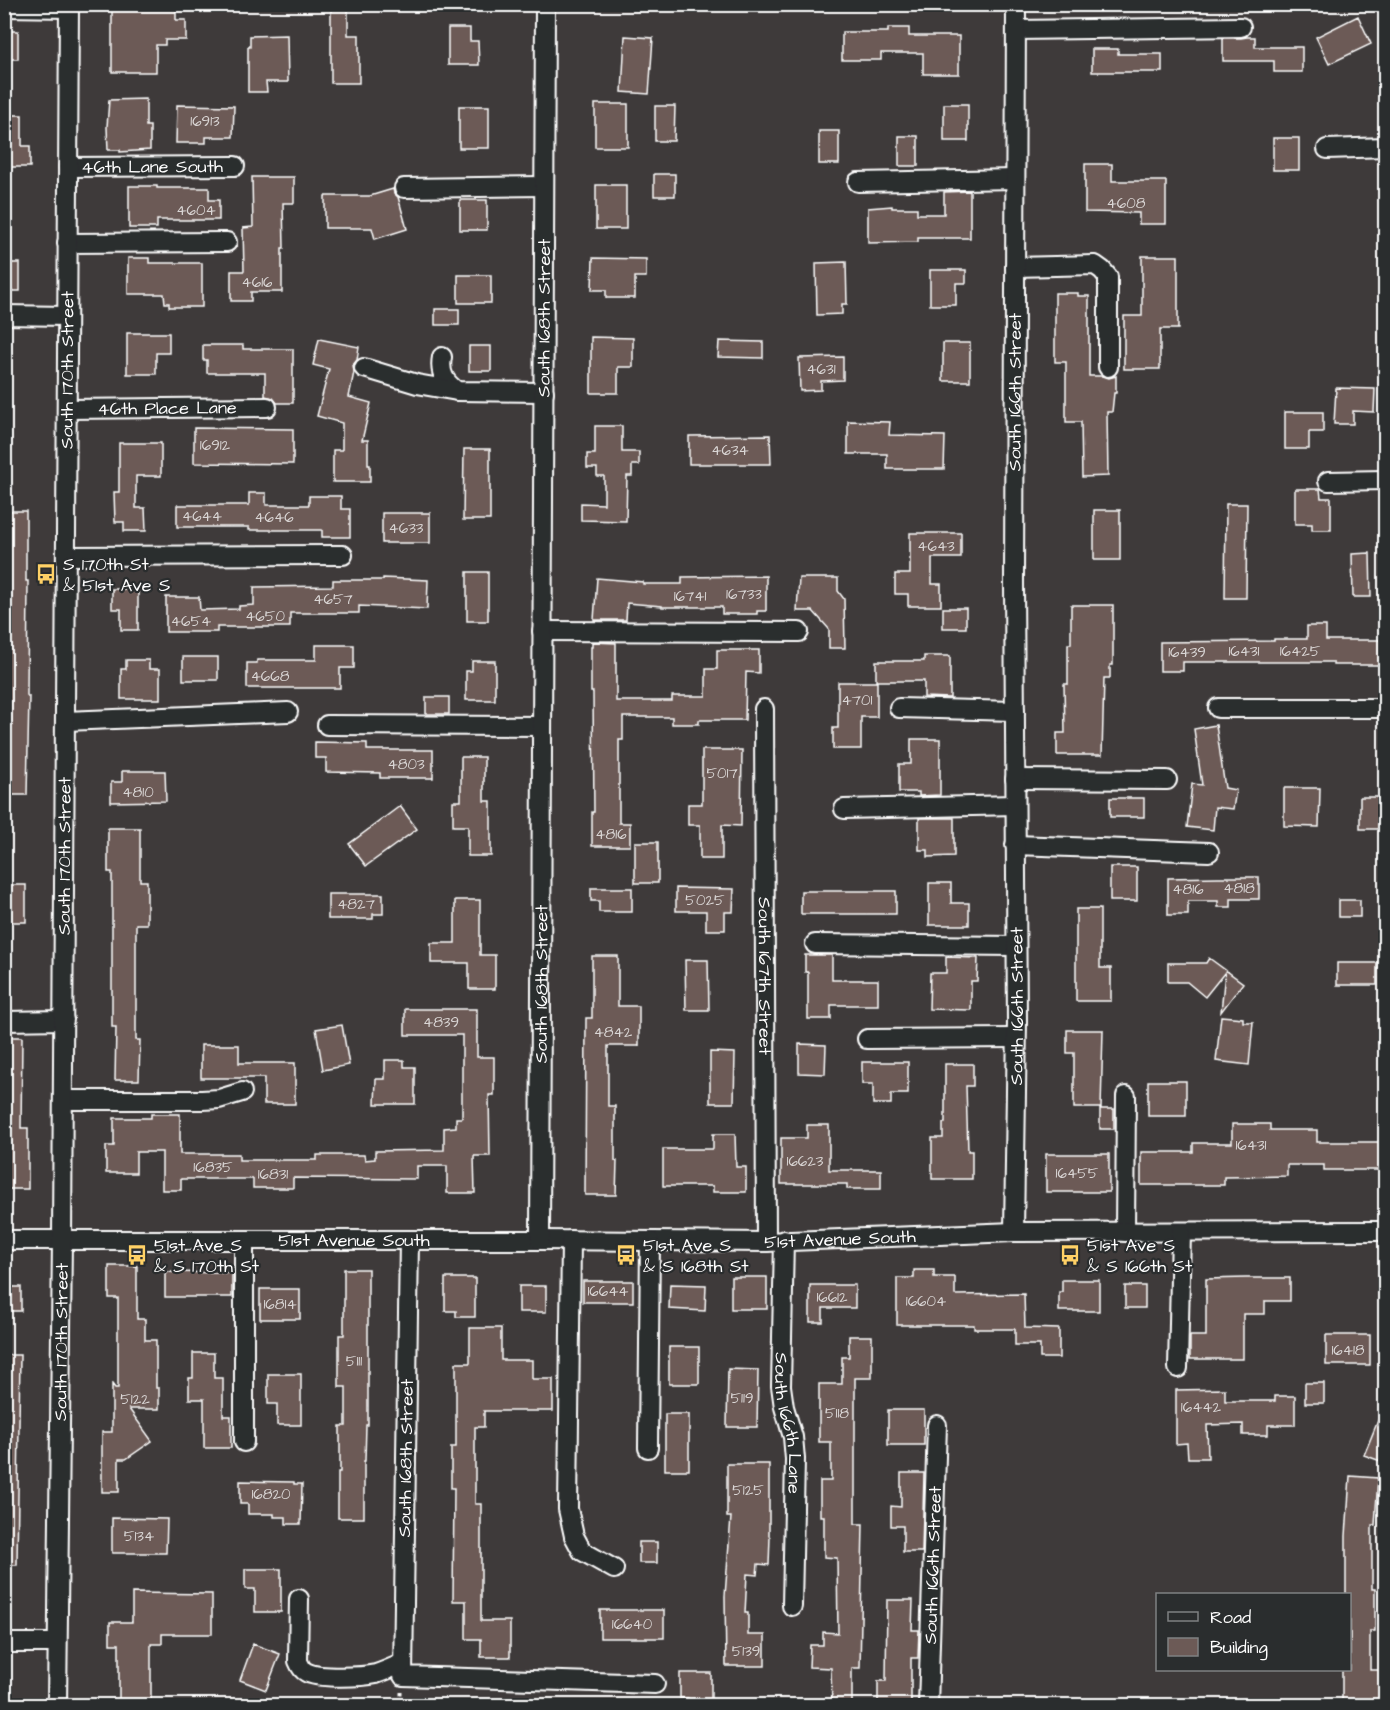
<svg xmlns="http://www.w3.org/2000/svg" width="1390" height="1710" font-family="'Architects Daughter',sans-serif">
  <rect width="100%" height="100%" fill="#3e3a3a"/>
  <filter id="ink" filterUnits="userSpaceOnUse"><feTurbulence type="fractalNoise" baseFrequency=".0167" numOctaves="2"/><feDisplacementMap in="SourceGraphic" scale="12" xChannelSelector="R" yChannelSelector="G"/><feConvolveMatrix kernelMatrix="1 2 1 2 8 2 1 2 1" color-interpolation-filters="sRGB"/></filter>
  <g filter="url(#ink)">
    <path fill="#6c5a56" stroke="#fff" stroke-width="1.5" d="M112 4H176V20H186V40H165V45H156V72H112Z
      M331 4H348V35H359V83H331Z
      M1358 16 1371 44 1329 64 1316 37Z
      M448 28H470V41H478L479 65H448Z
      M888 28H909V36H959V74H923V53H881V60H842V32H888Z
      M4 31H18V59H4Z
      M287 35 288 82H266L267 92H248V47H250V36Z
      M625 36 653 38 649 94 622 92Z
      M1247 37H1255V47H1302V72H1274V61H1223V38H1241Z
      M1092 49H1118V54H1162V72H1092Z
      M146 99V126H150V150L120 152V150H108L107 127 109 100Z
      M595 104H628V147H595Z
      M944 104H968V141H944Z
      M177 105 234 106 233 137H206V143H176Z
      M459 106H489V148H459Z
      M655 106H675L674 141H655Z
      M4 115H22V146H30V167H4Z
      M819 131H839V164H819Z
      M899 136H918V166H899Z
      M1273 138H1299V170H1273Z
      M1085 164H1112V181H1166V224H1139V213L1085 212Z
      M654 174H675V196H654Z
      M252 177H294V203H283L284 248H282V292H251V301H231V271H244L243 228 253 227Z
      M596 185H626V229H596Z
      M129 186H157V188H209V200H219V220H157V228H129Z
      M393 189 394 193 398 197 407 229 375 239 372 228H325V196H370Z
      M970 191V238H918V242L868 243V208L892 206V208H917V214H944V192Z
      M460 200H487V230H460Z
      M1142 256H1178V329H1160V369H1124V316H1142Z
      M128 258H149V263H202V307H169V303H165L164 294H128Z
      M593 258 646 259V277H635V298H606V290H592Z
      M846 262 847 304H842V314L817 315 816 263Z
      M4 263H20V291H4Z
      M930 270H966V283H956V305H930Z
      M458 275H491V303H458Z
      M1055 293H1078V296H1089V376H1102L1109 378 1116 376V393H1114L1112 412H1107L1108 476 1082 477 1081 422H1066V362H1055Z
      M435 309H459V325H435Z
      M127 333H169V353H156V374H127Z
      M591 337 633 338V367H618V393H591Z
      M319 339 359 347 357 360 353 365 354 372 349 397 371 403 362 440H368V465H370V482H333V450H342V423L317 416 329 369 313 365Z
      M719 341 763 342V358L718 357Z
      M943 343H970V381H943Z
      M203 345H243V349H293V403H277L273 398 265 396V373H207V360H203Z
      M469 346H491V371H469Z
      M843 357V380L821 381V390L800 391 799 358Z
      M1336 388 1375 389 1374 412 1353 411V424H1334Z
      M1285 412H1323V432H1309V449H1285Z
      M848 421 890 422 889 435 945 436 944 469H887V454H848Z
      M595 426H622V452H639V465H632V476H627L626 521 581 520V503L604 504V476H597V468H587V454H595Z
      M194 428 293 429V464L194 463Z
      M770 435 771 464H689V436Z
      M119 443H161V476H136V508H145L146 531H124V522H115L114 492H119Z
      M464 449H490V520H463Z
      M1295 489H1320L1321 498H1331V530H1312V524H1295Z
      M249 493H266V505H309V496H341V509H350V537H322V530H249V527H177V505H249Z
      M1226 504H1247L1246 598H1225Z
      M1094 510H1120V560H1094Z
      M4 511H26V581H28L27 696H29L27 795H4Z
      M382 513H430V543H382Z
      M910 533H961V558H932V584H941V606H908V594H895V574H910Z
      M1370 553 1371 597H1353L1352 554Z
      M467 572H488V621H467Z
      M766 576V611H757V614H722V607H662V606L627 603 626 620H594L597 578 643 582V584H682V577Z
      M383 578 428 580 427 609 359 606V613H290V627H217V632H166V597H199L200 610 239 609V606L254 605V587L333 586V580H383Z
      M799 578H838V591L844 599 845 648H829V629L813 611H797Z
      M112 589H138V630H121V609H112Z
      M1071 605H1113V665H1110V678H1104L1102 755H1057V733H1065L1064 684H1068V644H1071Z
      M943 608H966V628H943Z
      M1307 626H1326V640H1385V665H1333V662H1183V671H1160V642L1274 641V639H1307Z
      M592 642 616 643V701H672V696H706V669H717V650H759V673L746 672 745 720H699V724H672V717H623V740H619V823H630V846H592V812H594L593 692H591V647H592Z
      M316 645H354V668H340V688H247V663H257V660H316Z
      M924 656H950V698L924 697V681H876V661H924Z
      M183 657H218V680H183Z
      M126 660H149V669H160V699H121V669H126Z
      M472 661H495V700H466V671H472Z
      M838 682H877V717H861V749H833V728H838Z
      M426 697H449V714H426Z
      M1216 725 1225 788 1236 790 1233 809 1215 807 1213 830 1187 827 1192 784 1202 785 1194 729Z
      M911 739H940V795L919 796V792H899V764H911Z
      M315 742 367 743V750H433V778H380V773L326 772V758H315Z
      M702 750H742L741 826 722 825V859H700V825H688V804H702Z
      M461 757H484V801H491V856H468V826H453V801H461Z
      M122 771H165L166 801 111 802V782H122Z
      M1284 788H1320L1319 827 1284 826Z
      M1360 797H1386V829H1360Z
      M1110 798H1144V817H1110Z
      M400 806 417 829 366 866 349 844Z
      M919 818H954V856L928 857V850H919Z
      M108 828H140V881H147V924H136V1040H140L139 1080H115L116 1027H112V872H108Z
      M635 842H658V883H635Z
      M1110 867H1137V901H1110Z
      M1218 877H1259V899H1231V907H1218V901H1188V915H1168V878Z
      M929 883H951V903H969V925H929Z
      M4 885H26V922H4Z
      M591 888H632V912H599V901H591Z
      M676 888 734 889 733 912H725V930H706V911H676Z
      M801 891H896V914H801Z
      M328 894H383V914H373V919H328Z
      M455 900H480V955H495V989H469V963H431V943H455Z
      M1339 900H1360V917H1339Z
      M1076 909H1100V968H1111V1001H1076Z
      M805 955H832V980H878V1005H831V1019H808V972H805Z
      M592 956H618V1006H639V1046H608V1106H615V1161H617L616 1195H585L586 1018H592Z
      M946 957 978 958 977 981H971V1010L929 1009 930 973H946Z
      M1209 958 1243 983 1221 1012 1225 972 1205 997 1187 982H1168V963H1206Z
      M685 960H708L709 1010H686Z
      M1337 963H1377V985H1337Z
      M405 1009H477V1057H494V1095H489L490 1156H474L475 1193H447V1166H417V1179L293 1178V1188H253V1179H181V1190H162V1152H136V1173H106V1146H114V1118H151V1114H180V1154H239V1160H317V1155H364L365 1160 375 1159V1151L444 1150V1128L456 1127V1118H462V1035H405Z
      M1221 1016 1243 1018V1022H1253L1249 1065 1216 1061Z
      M342 1025 349 1065 323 1070 316 1029Z
      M1067 1030H1103L1101 1108H1074V1053H1067Z
      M4 1037H22L21 1128H28V1189H4V1167H6Z
      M799 1044 826 1045 825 1074 799 1073Z
      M201 1045H239V1063H295V1104H264V1078H201Z
      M710 1052 735 1053 734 1103H710Z
      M385 1060H404V1067H415V1104H375L376 1079H385Z
      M862 1062H908V1094H891V1104H873V1084H862Z
      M945 1064H973V1086H966L968 1151H972V1179H932V1138H943V1123H945Z
      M1148 1081H1186V1116H1148Z
      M1100 1109H1114V1129H1100Z
      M1232 1124H1270V1130H1317V1142H1386V1170H1324V1165H1287V1176L1224 1177V1185H1141V1152H1193V1143H1232Z
      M807 1125H829V1170H881V1189H847V1184H781V1138H807Z
      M713 1134H735L736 1167H746V1192H713V1186H663V1149H713Z
      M1046 1154H1109V1192H1046Z
      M109 1266H137V1319H145V1340H156V1388H159V1409H129L152 1441 126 1459H119V1492H102V1432H112V1384L115 1388H118V1298H109Z
      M344 1269H368V1425H366L365 1461H364V1518H338V1472H340V1426H346V1387H339V1335H344Z
      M914 1270H934V1277H955V1295L1024 1294 1025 1328 1059 1329V1358H1040V1345H1015V1329H974V1325H897V1278H914Z
      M165 1272 232 1273V1297H165Z
      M731 1277H767V1309H731Z
      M445 1278H475V1317H456V1311H445Z
      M1246 1278H1290V1301H1265V1314H1243V1359H1190V1336H1206V1279Z
      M1062 1280H1099V1311H1059V1292H1062Z
      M583 1281H633V1302H583Z
      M670 1284 706 1285 705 1311 669 1309Z
      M810 1285H855V1308H823V1322H810Z
      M519 1286H546V1312H519Z
      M1125 1286H1145V1308H1125Z
      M4 1287H21V1311H4Z
      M260 1289H300V1319H260Z
      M470 1328H501V1360H532V1379H553V1411H484V1427H475V1504H481V1621H510V1657H481V1639H466V1601H453L454 1488H451V1447H456V1363H470Z
      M1326 1335H1370V1365H1326Z
      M849 1336H872V1378H855V1524H863L860 1668H852V1706H832L831 1668 809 1667 810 1645H823V1632L838 1633 837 1558 824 1557V1516H820V1481H831V1442H819V1384H842V1357H849Z
      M669 1347H699V1384H669Z
      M193 1353H214V1378H223V1416H231V1448H204V1399H189V1378H193Z
      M4 1355H20L17 1565H4Z
      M728 1369 758 1370 757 1427H727Z
      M268 1374H301V1425H277V1404H268Z
      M1305 1383H1324V1403H1305Z
      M1225 1389V1401H1275V1396H1295V1425H1268V1435H1243V1424L1207 1425 1208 1458H1188L1187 1443 1176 1444V1390Z
      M1386 1401V1463L1364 1455Z
      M888 1410H924V1445H888Z
      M665 1414H689V1470H665Z
      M727 1464H769V1536L770 1537 769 1565 758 1564 757 1575 747 1574 745 1613H748V1635H765V1666H726L725 1596 731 1517H727Z
      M901 1473H924L922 1552H903V1526H891V1506L901 1507Z
      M1350 1476 1378 1478 1375 1525H1372V1589H1375V1631H1370V1670H1386V1692H1382V1706H1342V1670H1350V1594H1346V1536Z
      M240 1481 294 1482V1484H302L301 1524H286V1517H274V1514H248V1504H240Z
      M112 1518 167 1519 166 1553H112Z
      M639 1542H657V1563H639Z
      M245 1569H281V1612H255V1589H245Z
      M132 1593 212 1594V1634H162V1644H151V1701H119V1644H110V1622H132Z
      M887 1600H913L912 1630H919L918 1658H911V1706H878V1681H886Z
      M600 1610H664V1638H600Z
      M253 1644 280 1654 266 1690 240 1680Z
      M680 1673H711V1706H688V1698H680Z"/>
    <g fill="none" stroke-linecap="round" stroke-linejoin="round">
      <g stroke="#fff" stroke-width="22">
        <g id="minor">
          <path d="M4 7 69 8"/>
          <path d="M1016 30 1241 27"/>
          <path d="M1327 149 1386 147"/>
          <path id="s1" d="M68 167 235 166"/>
          <path d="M858 182 1015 179"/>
          <path d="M404 188 544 186"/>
          <path d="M67 243 227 242"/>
          <path d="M1015 267 1095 265 1102 270 1108 277V367"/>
          <path d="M4 315 67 316"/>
          <path d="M442 357C439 373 445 383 457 391L544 392"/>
          <path d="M364 368 417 384 457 391"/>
          <path id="s2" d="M67 409 267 407"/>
          <path d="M1328 481 1386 480"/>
          <path d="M66 556 343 555"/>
          <path d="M542 631 799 632"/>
          <path d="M899 708 1015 711"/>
          <path d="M1218 708H1386"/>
          <path id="s3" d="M764 709 766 1242"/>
          <path d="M65 721 288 712"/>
          <path d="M327 725 542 726"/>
          <path d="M1015 779 1167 780"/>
          <path d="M844 809 1015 805"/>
          <path d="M1015 845 1209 852"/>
          <path d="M815 944 1016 946"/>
          <path d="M4 1021 64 1020"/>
          <path d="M867 1039 1015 1038"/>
          <path d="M63 1100H202L219 1099 242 1092"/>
          <path id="s4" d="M1014 1232 1017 1021 1014 583 1016 4"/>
          <path d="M1125 1232 1126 1096"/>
          <path id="s5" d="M4 1240H540L766 1242 1014 1232 1386 1231"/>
          <path d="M409 1240 403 1676 655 1684"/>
          <path id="s6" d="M540 1240 545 4"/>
          <path d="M571 1240 568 1509 574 1536 582 1551 614 1569"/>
          <path id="s7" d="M784 1240 781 1386 784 1407 793 1437 795 1459 792 1606"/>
          <path d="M1178 1368 1181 1232"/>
          <path d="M244 1442V1240"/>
          <path d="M648 1448 650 1241"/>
          <path d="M299 1599 298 1661C300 1666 302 1670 306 1672 318 1679 363 1677 376 1674 385 1671 394 1667 403 1663"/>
          <path d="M4 1643H57"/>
          <path id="s8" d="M57 1706 62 1240 69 4"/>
          <path id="s9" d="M928 1706 937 1425"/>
        </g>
      </g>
      <path stroke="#fff" stroke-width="3" stroke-dasharray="6 4.5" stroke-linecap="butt" d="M401 1706V1692"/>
      <use href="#minor" stroke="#2a2d2e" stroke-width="18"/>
    </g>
  </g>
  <defs>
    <g id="bus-bare" transform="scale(1.62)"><path d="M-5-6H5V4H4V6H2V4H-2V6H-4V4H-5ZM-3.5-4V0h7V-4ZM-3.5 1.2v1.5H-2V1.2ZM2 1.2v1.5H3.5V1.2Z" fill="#ffd166" stroke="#2a2d2e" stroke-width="2.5" paint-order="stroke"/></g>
  </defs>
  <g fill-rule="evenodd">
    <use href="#bus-bare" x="46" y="574"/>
    <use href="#bus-bare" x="137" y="1255"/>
    <use href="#bus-bare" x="626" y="1255"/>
    <use href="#bus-bare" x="1070" y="1255"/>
  </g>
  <g text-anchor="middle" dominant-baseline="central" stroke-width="4.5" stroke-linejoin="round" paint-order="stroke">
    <g font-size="15" fill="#dad6d5">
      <text x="205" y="121">16913</text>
      <text x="1126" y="203">4608</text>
      <text x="196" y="210">4604</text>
      <text x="257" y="282">4616</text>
      <text x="821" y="369">4631</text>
      <text x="215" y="445">16912</text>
      <text x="730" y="450">4634</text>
      <text x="202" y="516">4644</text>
      <text x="274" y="517">4646</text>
      <text x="406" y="528">4633</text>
      <text x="936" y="546">4643</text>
      <text x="744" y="594">16733</text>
      <text x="690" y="596">16741</text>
      <text x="333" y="599">4657</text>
      <text x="265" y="616">4650</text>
      <text x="191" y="621">4654</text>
      <text x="1244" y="651">16431</text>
      <text x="1300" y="651">16425</text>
      <text x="1187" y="652">16439</text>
      <text x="270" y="676">4668</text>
      <text x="857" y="700">4701</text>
      <text x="406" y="764">4803</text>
      <text x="722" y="773">5017</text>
      <text x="138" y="792">4810</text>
      <text x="611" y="834">4816</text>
      <text x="1239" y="888">4818</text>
      <text x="1188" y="889">4816</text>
      <text x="705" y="900">5025</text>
      <text x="356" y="904">4827</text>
      <text x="441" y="1022">4839</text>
      <text x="613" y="1032">4842</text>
      <text x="1251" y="1145">16431</text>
      <text x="805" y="1161">16623</text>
      <text x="213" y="1167">16835</text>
      <text x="1077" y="1173">16455</text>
      <text x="273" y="1174">16831</text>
      <text x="608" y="1291">16644</text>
      <text x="832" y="1297">16612</text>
      <text x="926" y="1301">16604</text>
      <text x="280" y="1304">16814</text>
      <text x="1348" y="1350">16418</text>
      <text x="354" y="1361">5111</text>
      <text x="742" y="1398">5119</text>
      <text x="135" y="1399">5122</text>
      <text x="1201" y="1407">16442</text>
      <text x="837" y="1413">5118</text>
      <text x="748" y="1490">5125</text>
      <text x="271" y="1494">16820</text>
      <text x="139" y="1536">5134</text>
      <text x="632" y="1624">16640</text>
      <text x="746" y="1651">5139</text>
    </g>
    <g font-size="18" fill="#fff" stroke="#2a2d2e">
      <text stroke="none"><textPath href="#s1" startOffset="84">46th Lane South</textPath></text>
      <text stroke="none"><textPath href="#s6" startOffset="922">South 168th Street</textPath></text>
      <text stroke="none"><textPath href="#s8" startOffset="1336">South 170th Street</textPath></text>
      <text stroke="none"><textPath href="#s4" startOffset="840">South 166th Street</textPath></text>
      <text stroke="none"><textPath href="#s2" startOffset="100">46th Place Lane</textPath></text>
      <text stroke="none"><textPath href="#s8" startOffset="850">South 170th Street</textPath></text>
      <text stroke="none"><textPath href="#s3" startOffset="267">South 167th Street</textPath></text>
      <text stroke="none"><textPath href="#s6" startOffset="256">South 168th Street</textPath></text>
      <text stroke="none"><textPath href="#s4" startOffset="226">South 166th Street</textPath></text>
      <text stroke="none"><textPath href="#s5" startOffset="836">51st Avenue South</textPath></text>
      <text stroke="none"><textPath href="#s5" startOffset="350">51st Avenue South</textPath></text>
      <text stroke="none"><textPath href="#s8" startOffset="364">South 170th Street</textPath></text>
      <text stroke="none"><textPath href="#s7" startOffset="184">South 166th Lane</textPath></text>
      <text transform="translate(406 1458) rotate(-89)">South 168th Street</text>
      <text stroke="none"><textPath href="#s9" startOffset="141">South 166th Street</textPath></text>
    </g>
    <g font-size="18" fill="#fff" stroke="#2a2d2e" text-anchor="start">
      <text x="63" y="564">S 170th St<tspan x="63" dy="21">&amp; 51st Ave S</tspan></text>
      <text x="154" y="1245">51st Ave S<tspan x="154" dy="21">&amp; S 170th St</tspan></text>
      <text x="643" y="1245">51st Ave S<tspan x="643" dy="21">&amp; S 168th St</tspan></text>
      <text x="1087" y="1245">51st Ave S<tspan x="1087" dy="21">&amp; S 166th St</tspan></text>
    </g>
  </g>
  <rect width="1390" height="1710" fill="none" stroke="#2a2d2e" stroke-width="24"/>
  <rect x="12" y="12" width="1366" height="1686" fill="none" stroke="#fff" stroke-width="2" filter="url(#ink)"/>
  <rect x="1156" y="1593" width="195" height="78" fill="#2a2d2e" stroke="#7f8182" stroke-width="1.5"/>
  <rect x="1168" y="1612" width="30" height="9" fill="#2a2d2e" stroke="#7f8182" stroke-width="1.5"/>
  <text x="1210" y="1623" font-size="18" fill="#ffffff">Road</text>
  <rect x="1168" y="1638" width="30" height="18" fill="#6c5a56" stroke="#7f8182" stroke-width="1.5"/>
  <text x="1210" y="1653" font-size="18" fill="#ffffff">Building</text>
</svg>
